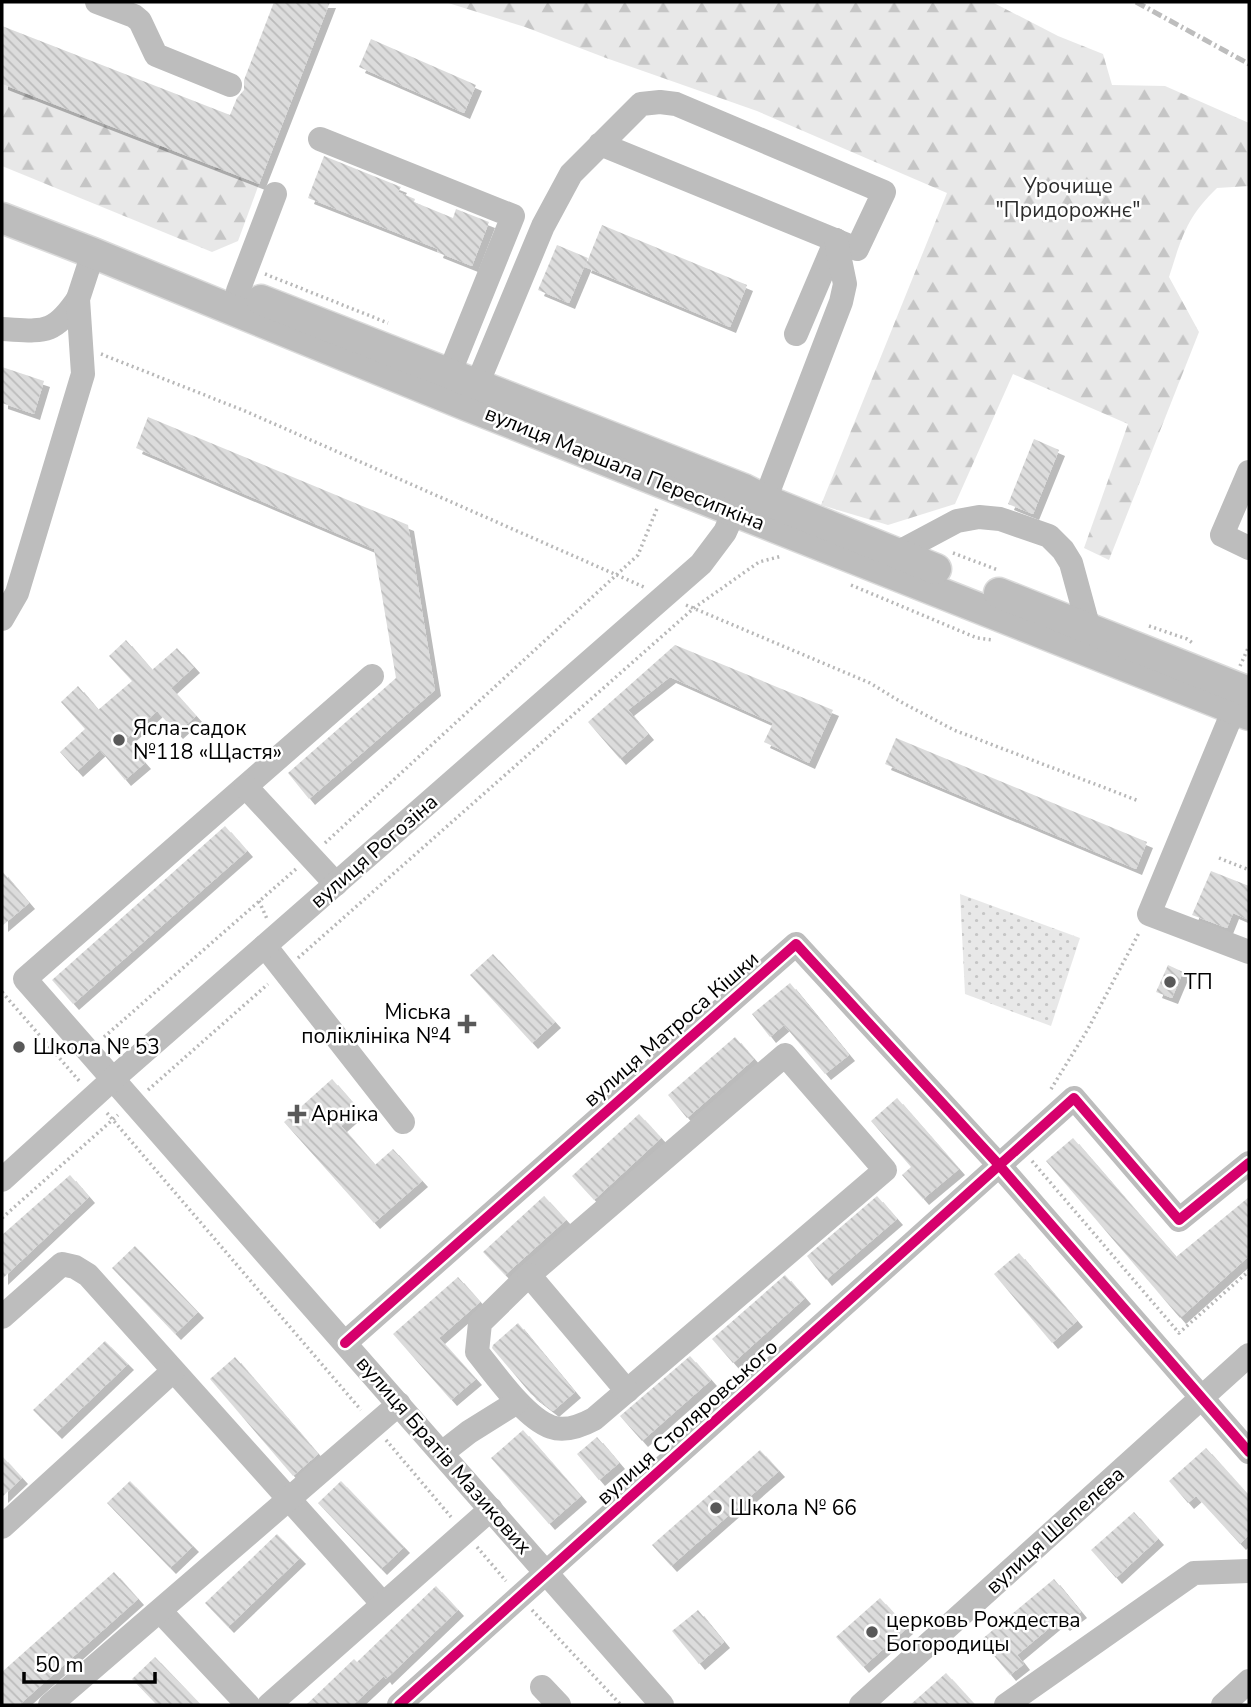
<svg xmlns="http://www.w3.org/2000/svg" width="1251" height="1707" font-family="'Nunito Sans',sans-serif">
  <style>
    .forest { fill: url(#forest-firs) }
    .park { fill: url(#park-dots) }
    .building { fill: url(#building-back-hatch); filter: url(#shadow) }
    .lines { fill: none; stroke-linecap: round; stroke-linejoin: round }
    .major-casing { stroke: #dbdbdb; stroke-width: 33 }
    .path { stroke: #b8b8b8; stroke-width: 3.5; stroke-dasharray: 2 3.5; stroke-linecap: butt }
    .minor { stroke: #bdbdbd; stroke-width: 24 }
    .major { stroke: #bdbdbd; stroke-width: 30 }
    .rail { stroke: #bdbdbd; stroke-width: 5; stroke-dasharray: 10 3.5 2 3.5; stroke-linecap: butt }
    .cycleway-casing { stroke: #fff; stroke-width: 15 }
    .cycleway { stroke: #d6006c; stroke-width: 10 }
    .poi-dot { fill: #595959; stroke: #fff; stroke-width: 2.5 }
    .labels { text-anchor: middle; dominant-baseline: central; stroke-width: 5; stroke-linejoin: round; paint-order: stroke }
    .park-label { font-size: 21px; fill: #2d2d2d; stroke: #fff }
    .street-label { font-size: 21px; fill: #000; stroke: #fff }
    .poi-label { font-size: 21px; fill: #000; stroke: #fff; text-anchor: start }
  </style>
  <defs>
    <pattern id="forest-firs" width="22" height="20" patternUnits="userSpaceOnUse" patternTransform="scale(1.75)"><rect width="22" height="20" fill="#e8e8e8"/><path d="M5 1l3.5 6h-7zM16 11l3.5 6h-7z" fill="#c5c5c5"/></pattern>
    <pattern id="park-dots" width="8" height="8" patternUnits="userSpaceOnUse" patternTransform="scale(1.75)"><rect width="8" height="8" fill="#e8e8e8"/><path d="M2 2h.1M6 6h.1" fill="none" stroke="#c5c5c5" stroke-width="1.8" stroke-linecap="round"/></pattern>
    <pattern id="building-back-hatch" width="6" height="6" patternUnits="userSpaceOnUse" patternTransform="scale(1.75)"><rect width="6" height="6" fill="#dcdcdc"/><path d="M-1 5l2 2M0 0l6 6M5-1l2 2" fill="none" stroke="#bbb"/></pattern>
    <filter id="shadow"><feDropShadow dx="6" dy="6" stdDeviation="0" flood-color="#0004"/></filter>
  </defs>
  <rect width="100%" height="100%" fill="#fff"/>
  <g class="forest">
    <path d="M445 2H992L1058 36 1103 54 1112 85 1165 86 1249 123V186L1217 188C1186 218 1182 237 1169 277L1199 332 1109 560 1084 548 1128 424 1013 374 955 504 888 525 821 505 947 193 757 111 606 58 525 27Z"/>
    <polygon points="2,84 259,184 238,241 212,252 2,166"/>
  </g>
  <polygon class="park" points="960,894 1080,938 1051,1026 965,994"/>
  <g class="building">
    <polygon points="274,2 330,2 259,184 2,84 2,26 230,115 237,98 244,90 244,80"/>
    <polygon points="371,39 476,85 464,113 359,67"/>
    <polygon points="324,156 401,187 398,192 415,199 414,202 453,218 456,209 489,222 472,266 437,252 438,249 308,198"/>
    <polygon points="602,225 747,285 730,327 585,267"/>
    <polygon points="557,245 588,258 569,303 538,290"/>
    <polygon points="2,367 44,381 34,414 2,403"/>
    <polygon points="148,417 408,525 435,690 309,799 288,773 396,678 374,549 136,448"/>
    <polygon points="1034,439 1059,450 1033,514 1008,504"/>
    <polygon points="126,640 152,670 177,648 194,667 171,688 196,716 177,733 157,711 125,740 145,763 125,780 100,750 77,771 60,752 85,729 61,702 78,686 98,710 132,681 109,656"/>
    <polygon points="675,645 833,710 809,763 764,742 773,723 670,677 628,710 648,734 620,759 588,722"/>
    <polygon points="896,738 1147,842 1136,869 885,764"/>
    <polygon points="225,826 247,851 73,1004 52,980"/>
    <polygon points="2,871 29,903 2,926"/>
    <polygon points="1211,871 1249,886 1249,920 1233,913 1227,928 1192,915"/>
    <polygon points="493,954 555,1022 532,1043 470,975"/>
    <polygon points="1168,965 1183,972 1172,998 1156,992"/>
    <polygon points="790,983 849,1055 825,1074 784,1025 770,1037 752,1014"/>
    <polygon points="735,1037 754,1059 687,1118 668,1095"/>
    <polygon points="332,1079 359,1110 341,1126 375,1165 393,1149 422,1181 374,1223 284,1122"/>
    <polygon points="897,1098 959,1169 923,1199 902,1175 911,1167 871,1121"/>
    <polygon points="639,1114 661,1138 594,1200 572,1176"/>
    <polygon points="1073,1138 1176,1257 1249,1197 1249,1256 1180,1318 1046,1161"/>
    <polygon points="70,1175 89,1197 2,1279 2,1235"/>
    <polygon points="544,1196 566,1220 505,1275 483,1252"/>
    <polygon points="877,1196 897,1219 826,1280 807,1256"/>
    <polygon points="135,1246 198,1312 175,1334 112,1268"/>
    <polygon points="1019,1253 1077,1321 1052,1343 994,1274"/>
    <polygon points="785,1275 805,1298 733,1363 712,1339"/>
    <polygon points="458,1277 480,1302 439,1338 476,1379 451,1400 393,1334"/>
    <polygon points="518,1323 575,1392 553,1411 531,1394 492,1348 493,1345"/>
    <polygon points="105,1341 128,1364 56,1433 33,1410"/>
    <polygon points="690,1356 711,1380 642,1441 620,1416"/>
    <polygon points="235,1357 318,1454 293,1476 210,1379"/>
    <polygon points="523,1430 581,1496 549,1524 491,1458"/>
    <polygon points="597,1437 619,1463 599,1480 577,1454"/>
    <polygon points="1206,1448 1249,1496 1249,1535 1240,1544 1196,1496 1188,1503 1169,1481"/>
    <polygon points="760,1450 779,1471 671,1566 652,1545"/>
    <polygon points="2,1456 22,1478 2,1497"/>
    <polygon points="130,1481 193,1546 170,1568 107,1503"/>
    <polygon points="341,1481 404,1547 381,1569 318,1503"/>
    <polygon points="1134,1512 1158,1539 1116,1578 1091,1550"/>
    <polygon points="277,1534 300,1558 228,1627 205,1603"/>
    <polygon points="114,1572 138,1599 19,1705 2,1705 2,1672"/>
    <polygon points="1054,1579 1081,1612 1064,1625 1059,1620 1017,1655 1024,1664 1010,1675 981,1640"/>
    <polygon points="436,1586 458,1610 386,1679 384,1676 353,1705 306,1705 354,1659 357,1662"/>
    <polygon points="880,1598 907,1628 863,1667 836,1637"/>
    <polygon points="698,1610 724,1642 699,1664 672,1631"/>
    <polygon points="155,1657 201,1705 157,1705 132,1679"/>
    <polygon points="946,1673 975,1705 910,1705"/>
  </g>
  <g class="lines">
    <defs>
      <g id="major">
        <polyline points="2,218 93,253 468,406 1249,715"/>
        <polyline points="261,300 744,489 765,500 936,569"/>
        <polyline points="999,593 1249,692"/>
      </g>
    </defs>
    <use href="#major" class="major-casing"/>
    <g class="path">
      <polyline points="265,274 388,323"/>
      <polyline points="101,354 245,411 644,587"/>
      <polyline points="953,553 998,570"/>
      <polyline points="851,585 977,638 993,640"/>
      <polyline points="686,605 870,683 901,702 954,730 1139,801"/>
      <polyline points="1149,626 1187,639 1194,644"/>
      <polyline points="1240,666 1249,646"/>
      <polyline points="325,843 638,555 658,506"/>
      <polyline points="1219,858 1249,870"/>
      <polyline points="259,901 267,919"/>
      <polyline points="298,958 694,608 759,562 782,556"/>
      <polyline points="2,992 81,1083"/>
      <polyline points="104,1037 296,869"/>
      <polyline points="1051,1089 1088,1029 1140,931"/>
      <polyline points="148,1090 268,984"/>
      <polyline points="107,1113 361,1410"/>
      <polyline points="1032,1161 1179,1333 1249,1271"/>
      <polyline points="2,1218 118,1115"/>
      <polyline points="386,1440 451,1517"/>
      <polyline points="477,1547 506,1581"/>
      <polyline points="532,1610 621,1705"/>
    </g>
    <g class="minor">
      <polyline points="97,2 134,16 140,21 156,55 230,85"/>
      <polyline points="320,139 513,216 443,389"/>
      <polyline points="238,291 275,194"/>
      <path d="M2 329C43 331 53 336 78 299"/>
      <polyline points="796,334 836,240"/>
      <polyline points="471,399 543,226 571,174 641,104 660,102 676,104 884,192 857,249 600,144"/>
      <polyline points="1249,472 1222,535 1249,548"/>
      <polyline points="765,500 841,302 845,284 836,240"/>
      <polyline points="897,553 957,521 979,517 1000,519 1049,536 1063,550 1071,563 1089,629"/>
      <polyline points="2,619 17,593 83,374 78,299 93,253"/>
      <polyline points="372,676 25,979 662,1705"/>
      <polyline points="1234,709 1149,914 1249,952"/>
      <polyline points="246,787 336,884"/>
      <polyline points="265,946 403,1122"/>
      <path d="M785 1055 885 1170 594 1419C581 1426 565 1432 551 1427 525 1418 494 1373 477 1352L480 1323 529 1275Z"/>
      <polyline points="2,1180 114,1078 701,564 725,532 741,496"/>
      <polyline points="529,1275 627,1391"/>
      <polyline points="2,1317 62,1264 75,1267 88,1275 383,1604"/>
      <polyline points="345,1343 796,944 999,1165 1249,1452"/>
      <polyline points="442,1453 469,1432 517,1402"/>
      <polyline points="2,1527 173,1371"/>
      <polyline points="160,1611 248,1705"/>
      <polyline points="542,1687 559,1705"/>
      <polyline points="50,1705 399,1404"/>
      <polyline points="269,1705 491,1509"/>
      <polyline points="399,1705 1074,1098 1179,1220 1249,1163"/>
      <polyline points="861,1705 1249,1355"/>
      <polyline points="1006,1705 1194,1573 1249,1571"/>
      <polyline points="1223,1705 1249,1681"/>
    </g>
    <use href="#major" class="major"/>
    <polyline class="rail" points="1136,2 1249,64"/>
    <defs>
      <g id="cycleway">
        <polyline points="345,1343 796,944 999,1165 1249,1452"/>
        <polyline points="399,1705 1074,1098 1179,1220 1249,1163"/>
      </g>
    </defs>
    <use href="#cycleway" class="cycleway-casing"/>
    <use href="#cycleway" class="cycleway"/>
  </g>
  <g class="poi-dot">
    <circle cx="119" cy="740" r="7"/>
    <circle cx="1170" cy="982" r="7"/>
    <path d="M463.5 1013.5h7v7h7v7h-7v7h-7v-7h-7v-7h7z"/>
    <circle cx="19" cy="1047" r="7"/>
    <path d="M293.5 1103.5h7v7h7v7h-7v7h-7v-7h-7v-7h7z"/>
    <circle cx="716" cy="1508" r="7"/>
    <circle cx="872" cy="1632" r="7"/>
  </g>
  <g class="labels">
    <g class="park-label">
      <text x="1068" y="186">Урочище<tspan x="1068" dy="24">"Придорожнє"</tspan></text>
    </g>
    <g class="street-label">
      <text transform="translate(625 468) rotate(22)">вулиця Маршала Пересипкіна</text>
      <text transform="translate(374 851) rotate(-41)">вулиця Рогозіна</text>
      <text transform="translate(671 1029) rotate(-41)">вулиця Матроса Кішки</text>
      <text transform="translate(687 1422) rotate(-42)">вулиця Столяровського</text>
      <text transform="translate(444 1455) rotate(49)">вулиця Братів Мазикових</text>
      <text transform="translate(1055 1530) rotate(-42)">вулиця Шепелєва</text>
    </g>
    <g class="poi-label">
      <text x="133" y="728">Ясла-садок<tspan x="133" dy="24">№118 «Щастя»</tspan></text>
      <text x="1184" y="982">ТП</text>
      <text x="451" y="1012" text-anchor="end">Міська<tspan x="451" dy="24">поліклініка №4</tspan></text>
      <text x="33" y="1047">Школа № 53</text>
      <text x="311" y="1114">Арніка</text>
      <text x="730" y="1508">Школа № 66</text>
      <text x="886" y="1620">церковь Рождества<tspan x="886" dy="24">Богородицы</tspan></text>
    </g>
  </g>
  <rect width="1251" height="1707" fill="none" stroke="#000000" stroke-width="7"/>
  <path d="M24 1672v10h131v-10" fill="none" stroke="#000000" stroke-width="3.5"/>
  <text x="35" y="1672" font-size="21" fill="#000000" stroke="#ffffff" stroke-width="5" paint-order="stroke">50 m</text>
</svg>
